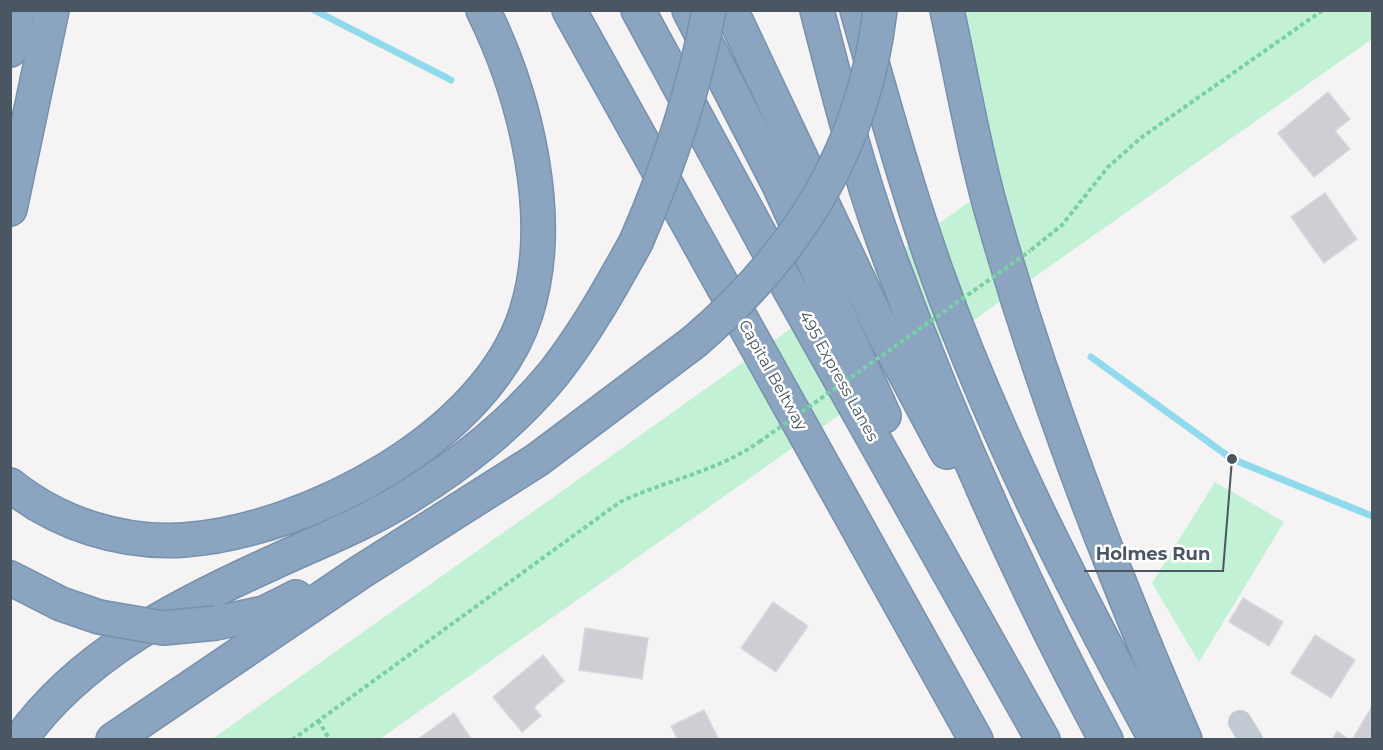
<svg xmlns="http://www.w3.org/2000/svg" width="1383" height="750" font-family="Montserrat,sans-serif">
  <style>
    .green { fill: #c3f1d5 }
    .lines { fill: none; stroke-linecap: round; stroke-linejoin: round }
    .stream { stroke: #90daee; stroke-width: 7 }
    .building { fill: #cdcfd5; stroke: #d7d9de; stroke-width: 1.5 }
    .highway-casing { stroke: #7690ad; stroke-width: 36 }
    .path { stroke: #7ad0a6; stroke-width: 4; stroke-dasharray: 4.5 3; stroke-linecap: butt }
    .street { stroke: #c1cad2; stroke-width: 24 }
    .highway { stroke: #8ba5c1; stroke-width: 33 }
    .highway-bridge-casing { stroke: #7690ad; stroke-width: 36; stroke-linecap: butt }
    .path-bridge { stroke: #7ad0a6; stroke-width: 4; stroke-dasharray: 4.5 3; stroke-linecap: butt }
    .highway-bridge { stroke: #8ba5c1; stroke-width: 33 }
    .labels { text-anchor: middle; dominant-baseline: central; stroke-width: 5; stroke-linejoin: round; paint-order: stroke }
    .street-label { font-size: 16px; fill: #4a5661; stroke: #fff }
    .leader { fill: none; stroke: #4a5661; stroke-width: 2 }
    .callout-dot { fill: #4a5661; stroke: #fff; stroke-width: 2 }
    .callout-label { font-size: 18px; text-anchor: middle; font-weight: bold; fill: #4a5661; stroke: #fff; stroke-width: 5; stroke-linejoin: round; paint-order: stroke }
  </style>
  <rect width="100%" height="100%" fill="#f5f3f3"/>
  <g class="green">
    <polygon points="957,11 1372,11 1372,39 380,739 211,740 996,183"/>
    <polygon points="1215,482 1284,522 1199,662 1152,583"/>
  </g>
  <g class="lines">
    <g class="stream">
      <polyline points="314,10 451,80"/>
      <polyline points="1091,357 1232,459 1372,516"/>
    </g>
  </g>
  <g class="building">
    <polygon points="1328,92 1350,119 1335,131 1350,149 1314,177 1278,133"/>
    <polygon points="1325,193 1357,239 1324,263 1291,217"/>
    <polygon points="1243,598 1283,622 1269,646 1229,622"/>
    <polygon points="773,602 808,626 776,672 741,648"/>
    <polygon points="585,628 648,638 642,679 579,670"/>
    <polygon points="1315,635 1355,660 1331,698 1291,673"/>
    <polygon points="543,655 564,681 534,707 541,716 522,732 493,697"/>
    <polygon points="1371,708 1372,740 1352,740"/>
    <polygon points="704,710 719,740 678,740 671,726"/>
    <polygon points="454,713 472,740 417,740"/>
    <polygon points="1337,731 1350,740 1332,740"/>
  </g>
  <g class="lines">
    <defs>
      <g id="highway">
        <polyline points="569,10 976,740"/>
        <polyline points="638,10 790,290 1043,740"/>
        <polyline points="689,10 779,185 884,416"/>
        <polyline points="731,10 884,334 947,452"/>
        <path d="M817 10C837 88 857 167 884 242 946 413 1020 580 1106 740"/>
        <path d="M857 10C882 98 906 186 936 271 994 434 1074 589 1156 740"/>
        <path d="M947 10C961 74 972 139 989 202 1040 386 1109 564 1185 740"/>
        <polyline points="10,50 18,10"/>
        <polyline points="10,209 52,10"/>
        <path d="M10 485C59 524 122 544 184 540 307 531 487 437 526 313 556 219 526 97 483 10"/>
        <polyline points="10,578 61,604 99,617"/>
        <polyline points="216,623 264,613 296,597"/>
        <path d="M20 740C79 656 179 605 270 564 317 542 365 524 409 496 462 464 515 421 554 373 586 332 611 287 636 242"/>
        <polyline points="113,740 359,573 537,460 694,342"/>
      </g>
    </defs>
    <use href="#highway" class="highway-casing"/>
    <g class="path">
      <polyline points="1031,250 1062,225 1108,167 1142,137 1323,10"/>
      <polyline points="318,720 330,740"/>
      <path d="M292 740 620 502C666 480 716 472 759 442"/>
    </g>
    <polyline class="street" points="1240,722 1251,740"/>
    <use href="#highway" class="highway"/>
    <defs>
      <g id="highway-bridge">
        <path d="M636 242C669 166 694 92 709 10"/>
        <path d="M694 342C798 253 864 148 880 10"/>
        <polyline points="99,617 163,628 216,623"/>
      </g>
    </defs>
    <use href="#highway-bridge" class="highway-bridge-casing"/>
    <polyline class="path-bridge" points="759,442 1030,251"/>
    <use href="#highway-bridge" class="highway-bridge"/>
  </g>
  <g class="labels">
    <g class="street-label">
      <text transform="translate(773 375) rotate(61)">Capital Beltway</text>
      <text transform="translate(839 376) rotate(61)">495 Express Lanes</text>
    </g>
  </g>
  <path class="leader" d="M1232 459L1223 571H1084"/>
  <circle class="callout-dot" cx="1232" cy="459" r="6"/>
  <g class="callout-label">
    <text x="1153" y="560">Holmes Run</text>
  </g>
  <rect width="1383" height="750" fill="none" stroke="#4a5661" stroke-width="24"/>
</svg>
